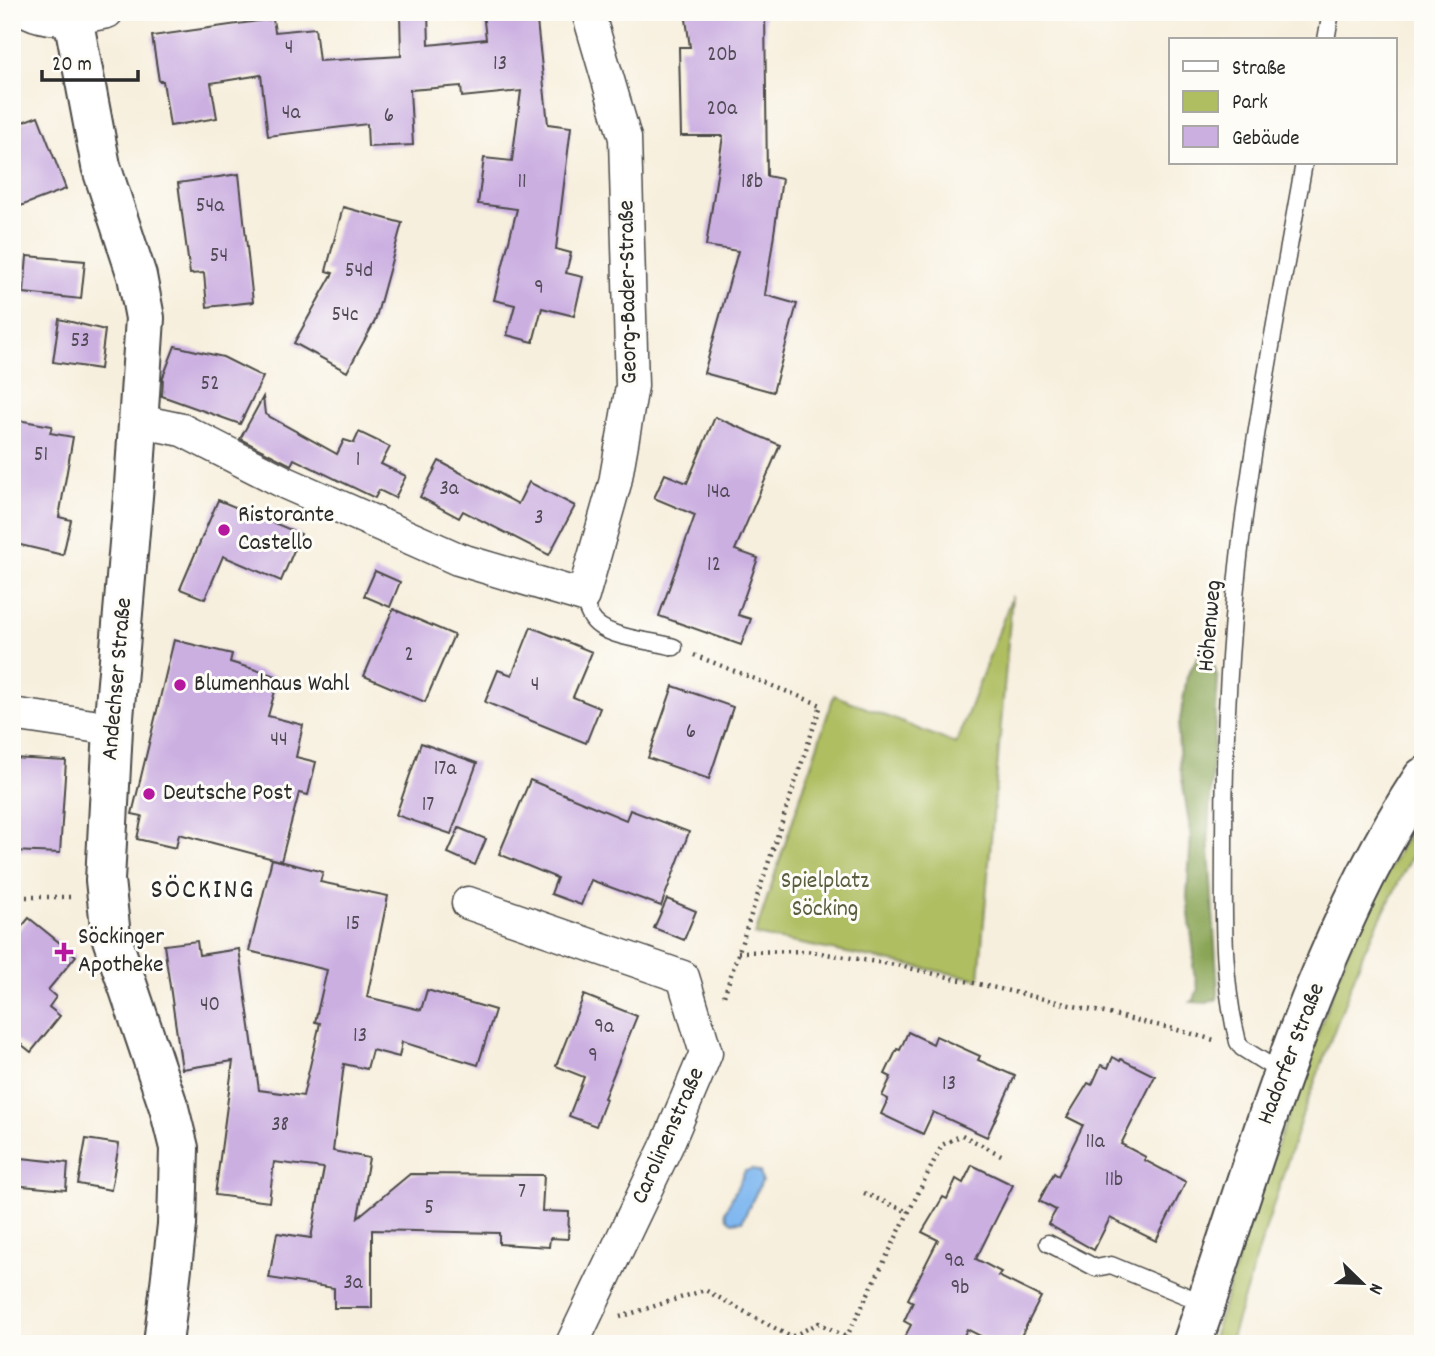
<svg xmlns="http://www.w3.org/2000/svg" width="1435" height="1356" font-family="Dekko,sans-serif">
  <style>
    .green { fill: #aebe60; stroke: #6c7446; stroke-width: 2 }
    .forest { fill: #8aa556; stroke: #5a6840; stroke-width: 2 }
    .water { fill: #80b8f0; stroke: #56728e; stroke-width: 2 }
    .building { fill: #cbafe1 }
    .lines { fill: none; stroke-linecap: round; stroke-linejoin: round }
    .service-casing { stroke: #4a4846; stroke-width: 19 }
    .minor-casing { stroke: #4a4846; stroke-width: 35 }
    .tertiary-casing { stroke: #4a4846; stroke-width: 42 }
    .path { stroke: #4a4846; stroke-width: 4.5; stroke-dasharray: 2 5; stroke-linecap: butt }
    .service { stroke: #fff; stroke-width: 16 }
    .minor { stroke: #fff; stroke-width: 32 }
    .tertiary { stroke: #fff; stroke-width: 38 }
    .poi-dot { fill: #b5179e; stroke: #fdfcf7; stroke-width: 2.5 }
    .labels { text-anchor: middle; dominant-baseline: central; stroke-width: 6; stroke-linejoin: round; paint-order: stroke }
    .number-label { font-size: 21px; fill: #534c58 }
    .street-label { font-size: 24px; fill: #2b2b2b; stroke: #fdfcf7 }
    .poi-label { font-size: 24px; fill: #2b2b2b; stroke: #fdfcf7; text-anchor: start }
    .park-label { font-size: 24px; fill: #595e3e; stroke: #fdfcf7 }
    .quarter-label { font-size: 28px; letter-spacing: 2px; fill: #2b2b2b; stroke: #fdfcf7 }
  </style>
  <rect width="100%" height="100%" fill="#fdfcf7"/>
  <filter id="ink" filterUnits="userSpaceOnUse"><feTurbulence type="fractalNoise" baseFrequency=".0143" numOctaves="2"/><feDisplacementMap in="SourceGraphic" scale="14" xChannelSelector="R" yChannelSelector="G"/><feConvolveMatrix kernelMatrix="1 2 1 2 8 2 1 2 1" color-interpolation-filters="sRGB"/></filter>
  <filter id="wash" filterUnits="userSpaceOnUse"><feTurbulence type="fractalNoise" baseFrequency=".00686" numOctaves="4" result="noise"/><feDisplacementMap in="SourceGraphic" scale="28" xChannelSelector="R" yChannelSelector="G"/><feGaussianBlur stdDeviation="1.57" result="paint"/><feColorMatrix in="noise" values="0 0 0 0 0 0 0 0 0 0 0 0 0 0 0 0 0 1.4 0 .05"/><feComposite in="paint" operator="in"/></filter>
  <g filter="url(#wash)">
    <rect width="100%" height="100%" fill="#f7efdd"/>
    <g class="green">
      <polygon points="1012,596 979,979 755,935 834,695 956,744"/>
      <polygon points="1423,804 1423,834 1364,951 1301,1119 1229,1344 1211,1344 1252,1215 1350,945"/>
    </g>
    <polygon class="forest" points="1198,656 1214,666 1218,680 1208,834 1218,992 1217,999 1207,1003 1191,1002 1194,1000 1198,988 1193,968 1194,955 1187,897 1191,836 1180,766 1178,732 1187,676"/>
    <polygon class="water" points="752,1169 760,1172 762,1181 742,1221 732,1222 727,1218 725,1212 745,1171"/>
    <g id="blocks">
      <g class="building">
        <polygon points="400,12 428,12 429,45 486,39 483,12 536,12 548,124 571,127 556,249 571,253 566,273 583,277 574,316 542,308 533,342 507,335 515,305 494,300 517,209 478,204 484,158 512,161 521,91 462,97 461,86 410,90 413,145 368,147 367,124 268,136 261,75 211,83 217,118 170,126 163,81 159,81 152,36 273,19 275,32 315,28 319,61 401,56"/>
        <polygon points="685,12 765,12 767,176 782,179 765,295 797,304 773,392 704,373 738,251 706,246 723,136 681,136 679,47 690,47"/>
        <polygon points="38,116 66,189 18,207 12,190 12,126"/>
        <polygon points="239,174 253,302 207,307 204,273 190,274 178,183"/>
        <polygon points="343,207 402,223 375,321 347,372 294,343 333,273 326,271"/>
        <polygon points="27,256 85,261 81,299 24,293"/>
        <polygon points="59,319 105,330 100,369 53,362"/>
        <polygon points="175,346 223,357 263,377 240,424 162,396 163,377"/>
        <polygon points="263,397 265,414 337,454 344,440 354,443 359,432 390,447 381,464 406,476 395,498 379,490 375,498 294,459 291,465 240,439"/>
        <polygon points="715,417 780,445 735,550 758,558 738,615 751,619 741,645 659,616 695,515 654,498 665,474 687,483"/>
        <polygon points="12,419 52,426 50,433 73,437 59,517 71,520 63,555 12,543"/>
        <polygon points="439,461 518,504 529,482 575,506 549,555 463,511 459,518 420,497"/>
        <polygon points="218,500 301,534 281,581 223,556 205,599 180,589"/>
        <polygon points="375,571 400,582 390,607 364,596"/>
        <polygon points="393,609 454,635 425,702 364,676"/>
        <polygon points="531,627 592,652 573,697 600,708 586,743 485,702 498,670 512,675"/>
        <polygon points="174,640 232,654 230,662 279,677 268,716 303,725 296,757 316,762 308,795 299,793 281,861 179,834 176,848 137,839 142,816 132,814"/>
        <polygon points="673,686 733,707 709,779 648,758"/>
        <polygon points="421,743 477,763 451,834 396,815"/>
        <polygon points="12,758 66,761 60,853 12,851"/>
        <polygon points="530,780 626,820 630,810 689,832 661,906 591,880 581,905 551,894 557,878 499,854"/>
        <polygon points="459,828 486,839 475,865 448,853"/>
        <polygon points="272,859 323,872 320,882 388,896 367,997 421,1010 427,990 495,1010 478,1065 402,1042 399,1057 372,1050 367,1069 344,1064 333,1151 369,1158 358,1217 410,1174 544,1175 542,1211 569,1212 568,1239 550,1238 549,1247 499,1244 499,1233 372,1230 372,1308 334,1308 334,1288 269,1278 277,1233 311,1238 324,1168 274,1162 269,1202 215,1195 233,1061 182,1069 164,945 197,941 199,955 239,949 259,1090 303,1096 320,1023 315,1022 327,970 249,951"/>
        <polygon points="667,899 696,911 684,940 654,928"/>
        <polygon points="29,918 76,956 48,990 56,997 49,1007 60,1016 31,1052 12,1037 12,938"/>
        <polygon points="584,995 637,1016 604,1098 606,1099 596,1126 569,1116 584,1077 556,1066"/>
        <polygon points="908,1032 933,1044 936,1036 980,1056 978,1060 1015,1076 987,1137 933,1112 923,1134 881,1114 888,1099 882,1096 891,1077 885,1074 897,1049 900,1050"/>
        <polygon points="1113,1057 1120,1061 1121,1059 1155,1076 1121,1144 1146,1157 1144,1160 1186,1182 1156,1241 1110,1218 1094,1250 1048,1224 1056,1210 1039,1201 1054,1173 1058,1176 1083,1125 1067,1117 1088,1083 1092,1085 1101,1065 1108,1068"/>
        <polygon points="86,1139 119,1144 111,1190 78,1184"/>
        <polygon points="12,1157 68,1163 66,1190 12,1185"/>
        <polygon points="972,1165 1013,1185 976,1259 1001,1272 998,1276 1041,1297 1017,1344 996,1344 967,1329 960,1344 901,1344 911,1325 904,1321 913,1302 908,1299 938,1240 922,1232 943,1197 947,1199 956,1179 963,1183"/>
      </g>
    </g>
  </g>
  <g filter="url(#ink)">
    <use href="#blocks" fill-opacity="0" stroke="#4a4846" stroke-width="2"/>
    <g class="lines">
      <defs>
        <g id="service">
          <polyline points="1326,40 1331,12"/>
          <path d="M583 596C585 603 587 611 591 617 603 639 653 640 674 647"/>
          <path d="M1282 1073 1242 1048 1238 1042C1221 976 1224 909 1224 842 1224 741 1229 640 1241 540 1257 413 1282 288 1304 163"/>
          <polyline points="1048,1243 1096,1268 1111,1265 1206,1304"/>
        </g>
        <g id="minor">
          <path d="M29 12C53 24 81 17 107 12"/>
          <polyline points="139,421 182,430 286,483 458,559 583,596 615,483 632,386 625,138 588,12"/>
          <polyline points="12,714 113,729"/>
          <polyline points="468,903 683,977 706,1053 668,1143 572,1344"/>
        </g>
        <g id="tertiary">
          <polyline points="72,12 101,166 137,276 145,318 134,485 113,729 105,880 111,936 169,1108 179,1148 177,1225 163,1344"/>
          <path d="M1192 1344C1259 1152 1310 949 1423 777"/>
        </g>
      </defs>
      <use href="#service" class="service-casing"/>
      <use href="#minor" class="minor-casing"/>
      <use href="#tertiary" class="tertiary-casing"/>
      <g class="path">
        <polyline points="694,655 821,705 723,999"/>
        <polyline points="12,897 74,897"/>
        <polyline points="738,952 807,951 896,965 1174,1029 1214,1040"/>
        <polyline points="864,1193 908,1212"/>
        <polyline points="620,1317 705,1290 791,1337 819,1323 859,1344"/>
        <polyline points="846,1338 942,1145 962,1135 1003,1156"/>
      </g>
      <use href="#service" class="service"/>
      <use href="#minor" class="minor"/>
      <use href="#tertiary" class="tertiary"/>
    </g>
  </g>
  <g class="poi-dot">
    <circle cx="224" cy="530" r="7"/>
    <circle cx="180" cy="685" r="7"/>
    <circle cx="149" cy="794" r="7"/>
    <path d="M60.5 941.5h7v7h7v7h-7v7h-7v-7h-7v-7h7z"/>
  </g>
  <g class="labels">
    <g class="number-label">
      <text x="289" y="49">4</text>
      <text x="722" y="56">20b</text>
      <text x="500" y="65">13</text>
      <text x="722" y="110">20a</text>
      <text x="291" y="114">4a</text>
      <text x="389" y="117">6</text>
      <text x="522" y="183">11</text>
      <text x="752" y="183">18b</text>
      <text x="210" y="207">54a</text>
      <text x="219" y="257">54</text>
      <text x="359" y="272">54d</text>
      <text x="539" y="289">9</text>
      <text x="345" y="316">54c</text>
      <text x="80" y="342">53</text>
      <text x="210" y="385">52</text>
      <text x="41" y="456">51</text>
      <text x="358" y="461">1</text>
      <text x="449" y="490">3a</text>
      <text x="718" y="493">14a</text>
      <text x="539" y="519">3</text>
      <text x="714" y="566">12</text>
      <text x="409" y="656">2</text>
      <text x="535" y="686">4</text>
      <text x="691" y="733">6</text>
      <text x="279" y="741">44</text>
      <text x="445" y="770">17a</text>
      <text x="428" y="806">17</text>
      <text x="353" y="925">15</text>
      <text x="210" y="1006">40</text>
      <text x="604" y="1028">9a</text>
      <text x="360" y="1037">13</text>
      <text x="593" y="1057">9</text>
      <text x="949" y="1085">13</text>
      <text x="280" y="1126">38</text>
      <text x="1095" y="1143">11a</text>
      <text x="1114" y="1181">11b</text>
      <text x="522" y="1193">7</text>
      <text x="429" y="1209">5</text>
      <text x="954" y="1262">9a</text>
      <text x="353" y="1284">3a</text>
      <text x="960" y="1289">9b</text>
    </g>
    <g class="street-label">
      <text transform="translate(629 292) rotate(-91)">Georg-Bader-Straße</text>
      <text transform="translate(1211 626) rotate(-85)">Höhenweg</text>
      <text transform="translate(118 679) rotate(-85)">Andechser Straße</text>
      <text transform="translate(1292 1054) rotate(-69)">Hadorfer Straße</text>
      <text transform="translate(669 1136) rotate(-66)">Carolinenstraße</text>
    </g>
    <g class="poi-label">
      <text x="238" y="516">Ristorante<tspan x="238" dy="28">Castello</tspan></text>
      <text x="194" y="685">Blumenhaus Wahl</text>
      <text x="163" y="794">Deutsche Post</text>
      <text x="78" y="938">Söckinger<tspan x="78" dy="28">Apotheke</tspan></text>
    </g>
    <g class="park-label">
      <text x="825" y="882">Spielplatz<tspan x="825" dy="28">Söcking</tspan></text>
    </g>
    <g class="quarter-label">
      <text x="203" y="892">SÖCKING</text>
    </g>
  </g>
  <rect width="1435" height="1356" fill="none" stroke="#fdfcf7" stroke-width="42"/>
  <rect x="1169" y="38" width="228" height="126" fill="#fdfcf7" stroke="#a9a8a5" stroke-width="2"/>
  <rect x="1183" y="61" width="35" height="10" fill="#ffffff" stroke="#a9a8a5" stroke-width="2"/>
  <text x="1232" y="74" font-size="21" fill="#2b2b2b">Straße</text>
  <rect x="1183" y="91" width="35" height="21" fill="#aebe60" stroke="#a9a8a5" stroke-width="2"/>
  <text x="1232" y="108" font-size="21" fill="#2b2b2b">Park</text>
  <rect x="1183" y="126" width="35" height="21" fill="#cbafe1" stroke="#a9a8a5" stroke-width="2"/>
  <text x="1232" y="144" font-size="21" fill="#2b2b2b">Gebäude</text>
  <g transform="translate(1362 1283) rotate(113)" stroke="#fdfcf7" stroke-width="5" paint-order="stroke">
  <path d="M0-5L12 26L0 18L-12 26Z" fill="#2b2b2b"/>
  <text y="-10" font-size="19" font-weight="bold" text-anchor="middle" fill="#2b2b2b">N</text>
  </g>
  <path d="M42 70v10h96v-10" fill="none" stroke="#2b2b2b" stroke-width="3.5"/>
  <text x="52" y="70" font-size="21" fill="#2b2b2b" stroke="#fdfcf7" stroke-width="5" paint-order="stroke">20 m</text>
</svg>
